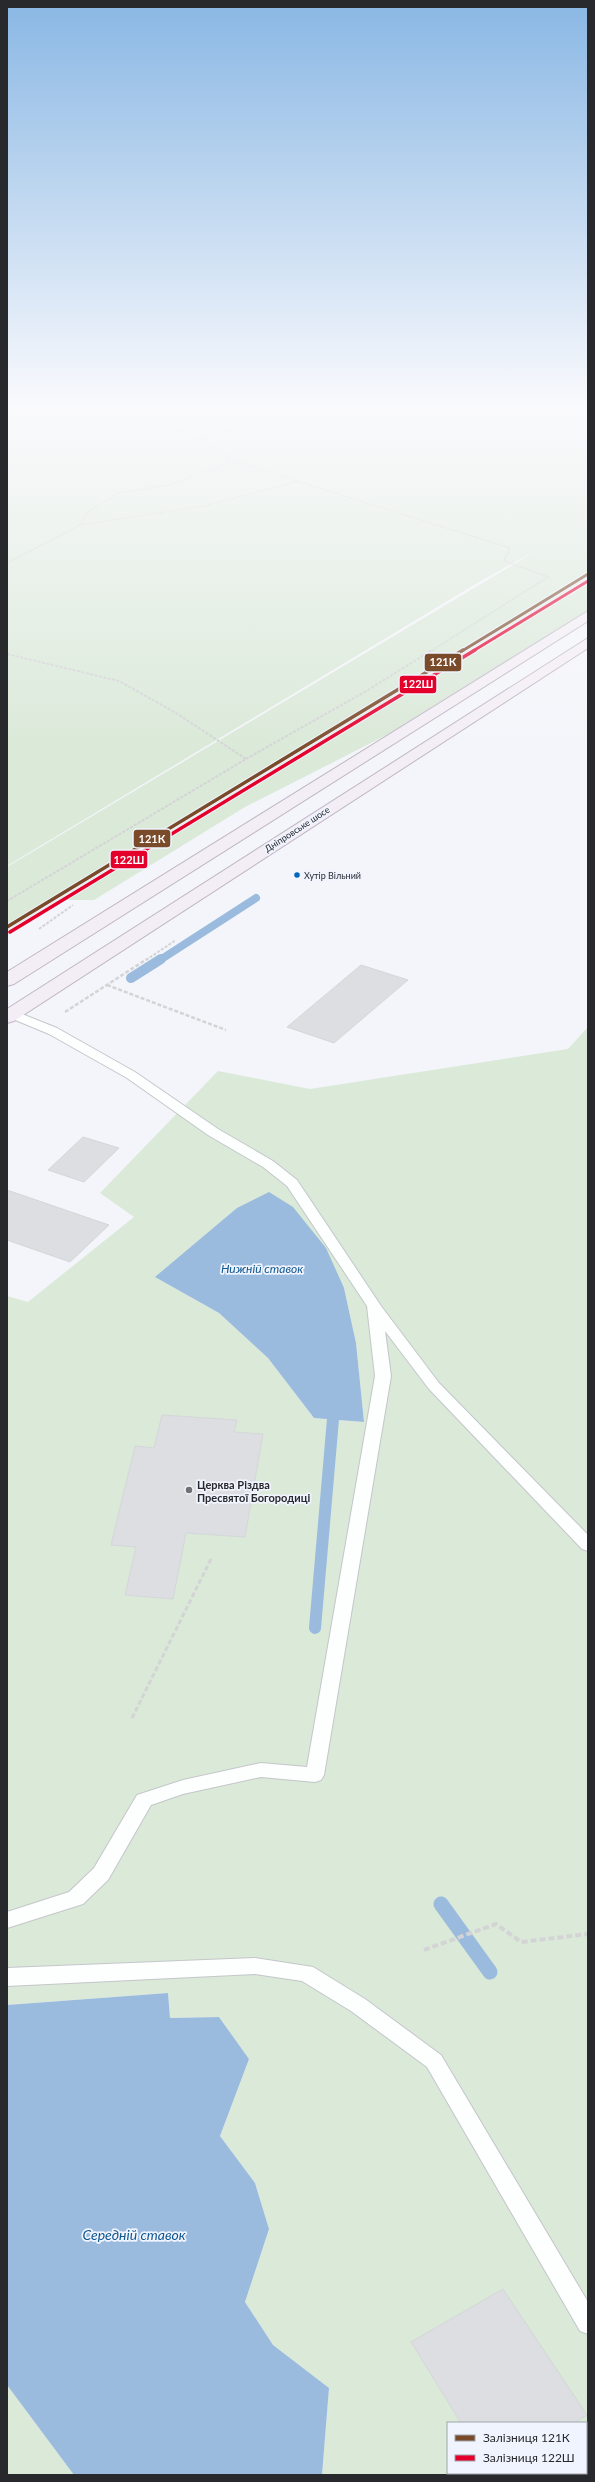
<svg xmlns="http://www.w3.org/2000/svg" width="595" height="2482" font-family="Lato,sans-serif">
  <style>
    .green { fill: #dae9d8; fill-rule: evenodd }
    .water { fill: #9abbdd }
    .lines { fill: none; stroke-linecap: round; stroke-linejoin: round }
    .stream-far3 { stroke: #9abbdd; stroke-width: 8 }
    .stream-far2 { stroke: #9abbdd; stroke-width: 10 }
    .stream-far1 { stroke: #9abbdd; stroke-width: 12 }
    .stream { stroke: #9abbdd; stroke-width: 15 }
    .building { fill: #dddee2; stroke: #d5d6da }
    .service-casing { stroke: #c4c6ca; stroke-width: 2 }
    .primary-casing { stroke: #c0b7c5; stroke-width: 2 }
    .path-far4 { stroke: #d4d4d6; stroke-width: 1.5; stroke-dasharray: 2.5 1; stroke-linecap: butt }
    .path-far3 { stroke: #d4d4d6; stroke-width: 2; stroke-dasharray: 3 1.5; stroke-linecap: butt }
    .path-far2 { stroke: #d4d4d6; stroke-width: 2.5; stroke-dasharray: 4 2; stroke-linecap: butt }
    .path-far1 { stroke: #d4d4d6; stroke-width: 3; stroke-dasharray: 5 2.5; stroke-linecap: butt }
    .path { stroke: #d4d4d6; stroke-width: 4; stroke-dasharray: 6 3; stroke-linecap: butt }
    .service { fill: #fdfefe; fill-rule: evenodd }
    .primary { fill: #f3eef5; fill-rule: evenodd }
    .rail-1-far1-casing { stroke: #f0f4fe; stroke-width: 5 }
    .rail-1-casing { stroke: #f0f4fe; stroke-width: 5.5 }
    .rail-2-far1-casing { stroke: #f0f4fe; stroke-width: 5 }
    .rail-2-casing { stroke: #f0f4fe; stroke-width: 5.5 }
    .rail-1-far1 { stroke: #7a4b2a; stroke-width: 3 }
    .rail-1 { stroke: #7a4b2a; stroke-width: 3.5 }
    .rail-2-far1 { stroke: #e4002b; stroke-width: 3 }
    .rail-2 { stroke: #e4002b; stroke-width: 3.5 }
    .bus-dot { fill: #0065bd; stroke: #f0f4fe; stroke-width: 1.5 }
    .poi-dot { fill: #6f7075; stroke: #f0f4fe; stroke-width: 1.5 }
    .labels { text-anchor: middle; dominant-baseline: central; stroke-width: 3.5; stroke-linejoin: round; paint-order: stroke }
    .far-street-label { font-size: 9px; fill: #28292d; stroke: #f0f4fe }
    .far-bus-label { font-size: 9px; fill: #28292d; stroke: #f0f4fe; text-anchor: start }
    .poi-label { font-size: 11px; font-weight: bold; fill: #28292d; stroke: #f0f4fe; text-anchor: start }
    .water-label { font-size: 12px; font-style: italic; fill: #10568f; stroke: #f0f4fe }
    .near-water-label { font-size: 14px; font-style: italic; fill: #10568f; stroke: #f0f4fe }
    .line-badge { stroke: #f0f4fe; stroke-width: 1.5 }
    .badge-label { font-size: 11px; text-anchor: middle; font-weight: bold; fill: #fff }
  </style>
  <rect width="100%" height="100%" fill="#f4f5fa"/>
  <g class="green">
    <polygon points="7,407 588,407 588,615 434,711 245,807 94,900 66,900 7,936 7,867 541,548 479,582 7,866"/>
    <path d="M588 1027V2475H322L329 2388 273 2345 245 2302 269 2229 255 2183 220 2136 249 2059 219 2017 170 2018 168 1993 7 2005V1296L28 1302 134 1217 100 1193 218 1071 310 1089 568 1049ZM155 1277 344 1288 356 1343 364 1422 314 1418 268 1358 219 1313ZM448 2423H586V2473H448Z"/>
    <polygon points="7,2385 74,2475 7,2475"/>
  </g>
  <g class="water">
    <polygon points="269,1192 293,1207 326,1248 344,1288 356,1343 364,1422 314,1418 268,1358 219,1313 155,1277 237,1208"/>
    <polygon points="168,1993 170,2018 219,2017 249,2059 220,2136 255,2183 269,2229 245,2302 273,2345 329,2388 322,2475 74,2475 7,2385 7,2005"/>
  </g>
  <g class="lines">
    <polyline class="stream-far3" points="160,960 256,898"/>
    <polyline class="stream-far2" points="131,978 161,959"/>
    <polyline class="stream-far1" points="315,1628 333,1419"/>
    <polyline class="stream" points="441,1904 490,1972"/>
  </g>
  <g class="building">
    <polygon points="361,965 408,980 334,1043 287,1027"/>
    <polygon points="83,1137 119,1148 84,1182 48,1170"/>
    <polygon points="7,1190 109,1225 70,1262 7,1240"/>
    <polygon points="162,1415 237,1420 234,1432 263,1434 245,1537 186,1533 173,1599 125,1595 136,1547 111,1545 135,1446 154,1448"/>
    <polygon points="503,2289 587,2415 574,2423 461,2423 411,2342"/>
  </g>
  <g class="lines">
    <defs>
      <g id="service">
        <polygon points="12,1010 57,1028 135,1072 218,1129 273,1161 297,1180 381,1306 439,1383 588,1535 588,1551 582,1549 429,1389 385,1331 391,1376 324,1775 321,1780 315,1782 261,1777 183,1794 151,1805 108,1880 83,1904 7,1928 7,1912 69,1892 94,1868 137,1795 183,1780 261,1763 307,1767 375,1376 367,1306 287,1186 263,1167 208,1135 127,1078 49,1034 8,1017 8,1011"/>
        <polygon points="255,1958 313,1967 365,1999 441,2055 588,2302 588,2334 580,2331 427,2067 351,2011 302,1981 255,1974 7,1986 7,1968"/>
      </g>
      <g id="primary">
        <polygon points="588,611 588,621 14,984 7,986 7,972"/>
        <polygon points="588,638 588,648 14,1021 7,1023 7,1009"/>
      </g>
    </defs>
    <use href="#service" class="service-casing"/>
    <use href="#primary" class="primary-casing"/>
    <g class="path-far4">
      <polyline points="202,440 270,413 296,407"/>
      <polyline points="233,461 510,548 504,561 548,577 431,651"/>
      <polyline points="80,525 204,506 299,481"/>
      <polyline points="7,563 80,525 87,513 118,493 170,485 233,461 202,440 117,407"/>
    </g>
    <g class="path-far3">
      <polyline points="7,654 119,681 176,713 246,759 7,901"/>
      <polyline points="246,759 368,690 432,650"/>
      <polyline points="39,929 73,905"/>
      <polyline points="146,960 176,940"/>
    </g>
    <g class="path-far2">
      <polyline points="107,985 226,1030"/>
      <polyline points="65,1012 147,959"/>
    </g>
    <polyline class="path-far1" points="132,1718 211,1559"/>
    <polyline class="path" points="424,1950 496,1924 521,1942 588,1934"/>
    <use href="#service" class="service"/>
    <use href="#primary" class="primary"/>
    <defs>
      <polyline id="rail-1-far1" points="462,651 588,574"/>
      <polyline id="rail-1" points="7,927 463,650"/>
      <polyline id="rail-2-far1" points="473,651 588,581"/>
      <polyline id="rail-2" points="10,932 475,650"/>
    </defs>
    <use href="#rail-1-far1" class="rail-1-far1-casing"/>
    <use href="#rail-1" class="rail-1-casing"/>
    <use href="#rail-2-far1" class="rail-2-far1-casing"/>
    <use href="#rail-2" class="rail-2-casing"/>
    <use href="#rail-1-far1" class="rail-1-far1"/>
    <use href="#rail-1" class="rail-1"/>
    <use href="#rail-2-far1" class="rail-2-far1"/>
    <use href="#rail-2" class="rail-2"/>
  </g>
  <linearGradient id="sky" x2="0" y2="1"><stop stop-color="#89b7e4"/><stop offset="0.54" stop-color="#fafafd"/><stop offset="1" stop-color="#fafafd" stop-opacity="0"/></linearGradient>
  <rect width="595" height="755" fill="url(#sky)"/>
  <circle class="bus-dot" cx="297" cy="875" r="3.5"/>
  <circle class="poi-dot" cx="189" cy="1490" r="4"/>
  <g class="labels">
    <g class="far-street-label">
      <text transform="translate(297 829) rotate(-33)">Дніпровське шосе</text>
    </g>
    <g class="far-bus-label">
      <text x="304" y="875">Хутір Вільний</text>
    </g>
    <g class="poi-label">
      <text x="197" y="1484">Церква Різдва<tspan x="197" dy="13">Пресвятої Богородиці</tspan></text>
    </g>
    <g class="water-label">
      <text x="262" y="1268">Нижній ставок</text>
    </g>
    <g class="near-water-label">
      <text x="134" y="2234">Середній ставок</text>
    </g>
  </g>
  <g class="line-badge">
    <rect x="424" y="653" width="38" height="19" rx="4" fill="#7a4b2a"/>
    <rect x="399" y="675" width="38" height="19" rx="4" fill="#e4002b"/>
    <rect x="133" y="829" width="38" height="19" rx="4" fill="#7a4b2a"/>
    <rect x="110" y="850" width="38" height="19" rx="4" fill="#e4002b"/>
  </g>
  <g class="badge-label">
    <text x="443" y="666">121К</text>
    <text x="418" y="688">122Ш</text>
    <text x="152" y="843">121К</text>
    <text x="129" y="864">122Ш</text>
  </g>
  <rect width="595" height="2482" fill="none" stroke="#28292d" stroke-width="16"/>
  <rect x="447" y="2422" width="140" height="52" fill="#f0f4fe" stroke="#a0a3aa"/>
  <rect x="455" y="2435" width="20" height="6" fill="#7a4b2a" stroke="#a0a3aa"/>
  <text x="483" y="2442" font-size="12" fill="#28292d">Залізниця 121К</text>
  <rect x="455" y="2455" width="20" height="6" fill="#e4002b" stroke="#a0a3aa"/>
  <text x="483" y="2462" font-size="12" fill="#28292d">Залізниця 122Ш</text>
</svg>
